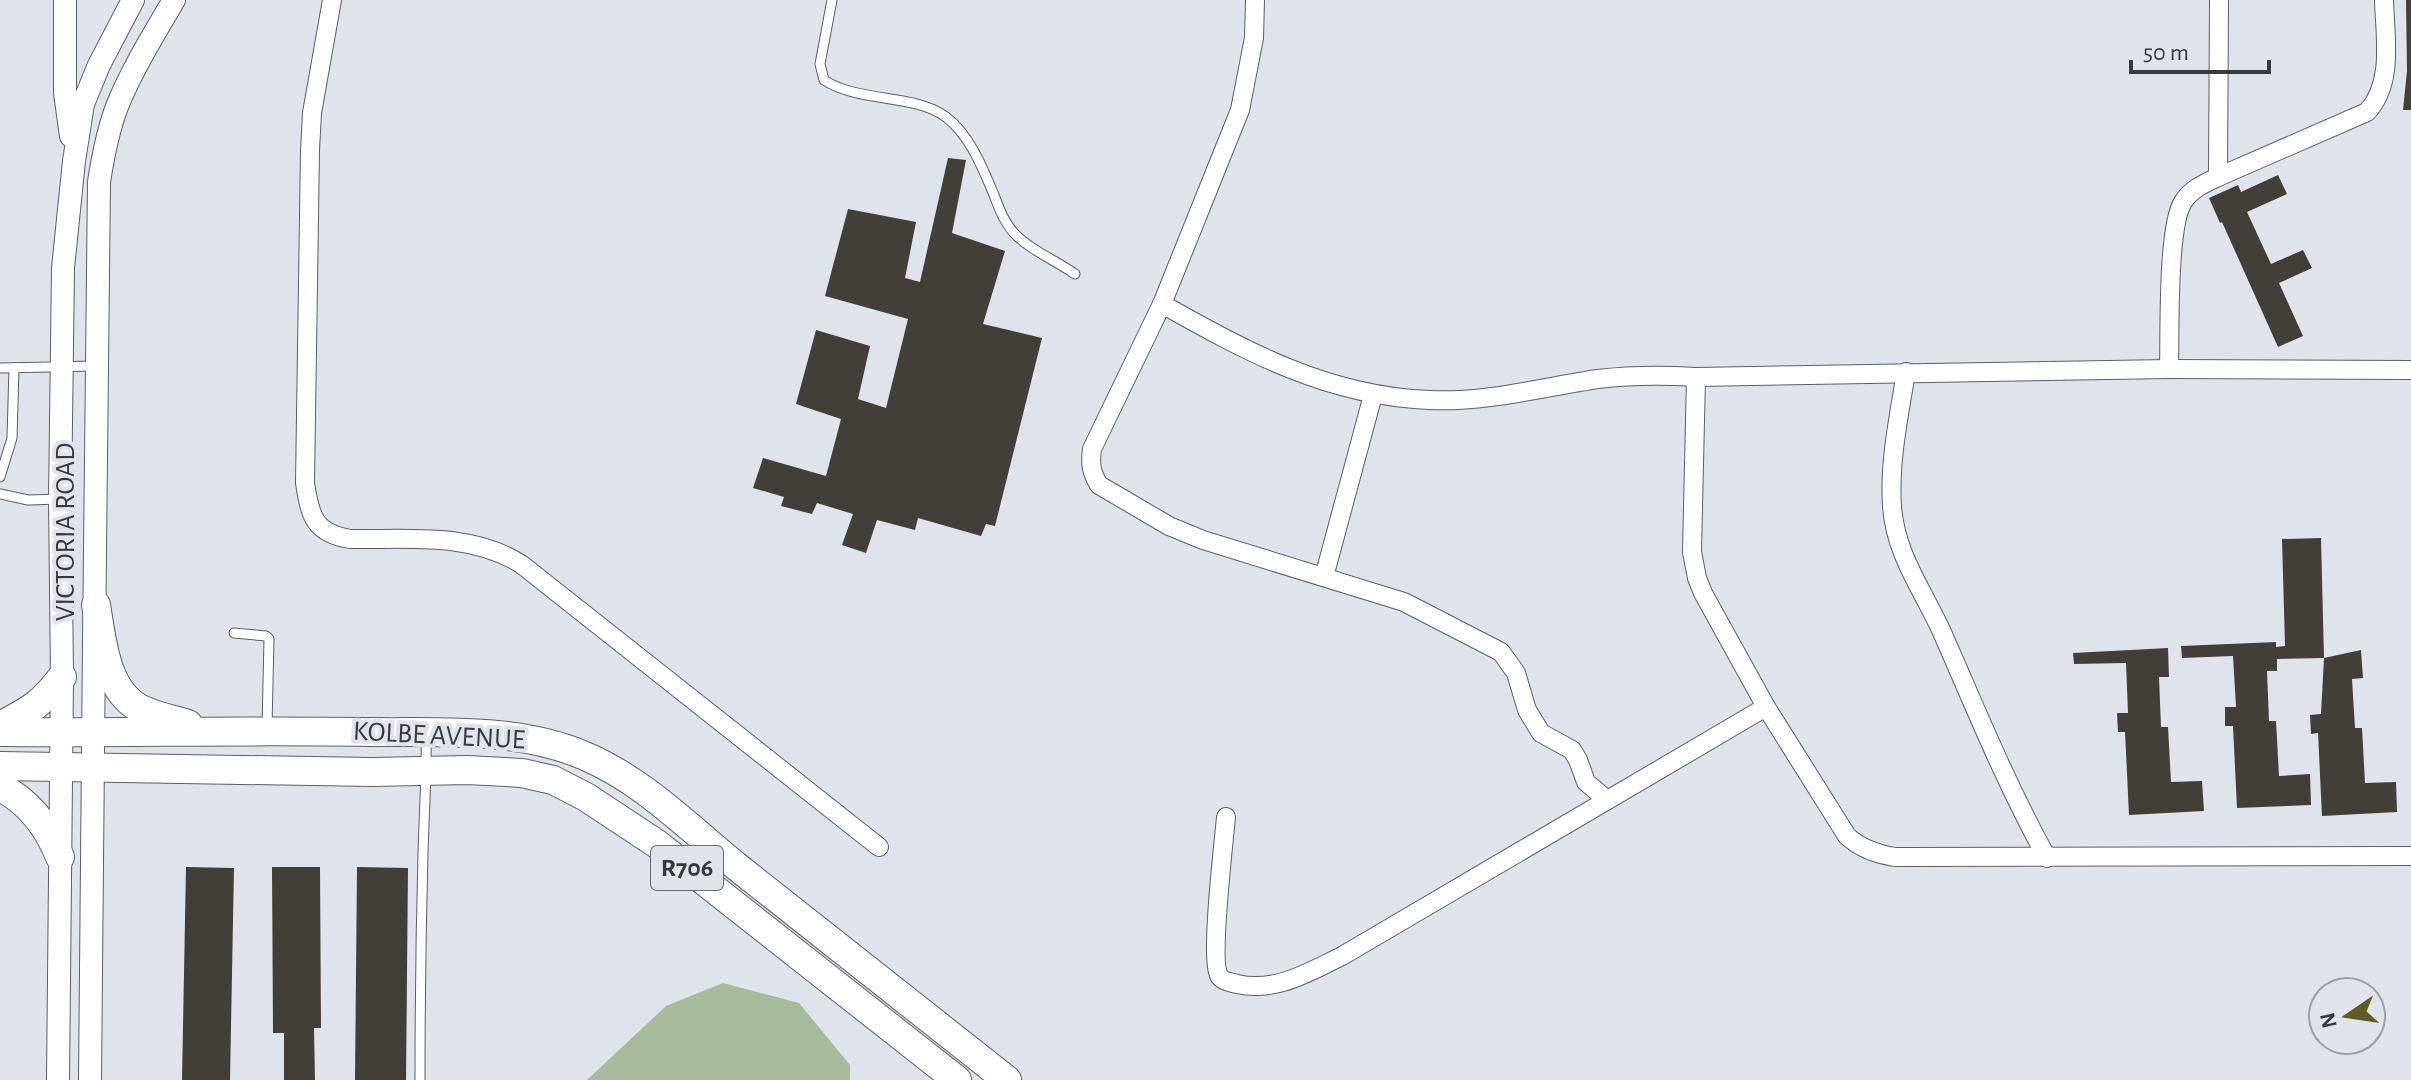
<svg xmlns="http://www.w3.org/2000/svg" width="2411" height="1080" font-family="'Alegreya Sans',sans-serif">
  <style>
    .green { fill: #a7ba9c }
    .building { fill: #443e38 }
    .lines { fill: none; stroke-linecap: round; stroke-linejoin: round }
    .service-casing { stroke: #5a5f66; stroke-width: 11 }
    .minor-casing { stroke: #5a5f66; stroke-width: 20 }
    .tertiary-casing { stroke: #5a5f66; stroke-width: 24 }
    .primary-casing { stroke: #5a5f66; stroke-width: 30 }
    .service { stroke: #fff; stroke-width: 9 }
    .minor { stroke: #fff; stroke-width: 18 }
    .tertiary { stroke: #fff; stroke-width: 22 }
    .primary { stroke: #fff; stroke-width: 28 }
    .labels { text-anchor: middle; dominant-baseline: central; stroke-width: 8; stroke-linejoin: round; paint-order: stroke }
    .shield { fill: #dfe4ec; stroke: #696c71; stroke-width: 2 }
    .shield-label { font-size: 26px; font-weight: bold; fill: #37393c }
    .street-label { font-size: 28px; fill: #37393c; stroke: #dfe4ec }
  </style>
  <rect width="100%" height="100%" fill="#dfe4ec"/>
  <polygon class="green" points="723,983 799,1003 850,1065 850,1080 587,1080 666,1006"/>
  <g class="building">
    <polygon points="2406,0 2411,0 2411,110 2403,110 2407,71"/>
    <polygon points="948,158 966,160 952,233 1005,251 983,324 1042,338 995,526 986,524 981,536 918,518 915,530 877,520 866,553 842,545 853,514 817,503 812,514 781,506 784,497 753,488 763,458 826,476 841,419 796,404 816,330 870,346 858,399 886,408 908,319 825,296 848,209 916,222 905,278 920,282"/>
    <polygon points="2278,175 2287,194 2247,212 2271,264 2303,250 2312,268 2279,283 2303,336 2278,347 2222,222 2220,223 2209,198 2238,185 2241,192"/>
    <polygon points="2321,538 2324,658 2277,659 2277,671 2267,671 2269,721 2276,721 2279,776 2310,774 2311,805 2237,808 2233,726 2225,726 2225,707 2236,707 2233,656 2182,658 2181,646 2276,642 2276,647 2285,646 2282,539"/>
    <polygon points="2168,648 2169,677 2159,677 2161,727 2168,727 2171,782 2202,781 2204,811 2129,815 2125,732 2118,732 2117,713 2128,713 2126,663 2074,664 2073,653"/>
    <polygon points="2361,650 2363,678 2352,679 2355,728 2362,728 2365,783 2396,782 2397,812 2322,816 2318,733 2311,734 2310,715 2321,714 2324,658"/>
    <polygon points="186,867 234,868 230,1080 182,1080"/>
    <polygon points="272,867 320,867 321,1028 314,1028 315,1080 284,1080 284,1033 273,1033"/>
    <polygon points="357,867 408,868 406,1080 355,1080"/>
  </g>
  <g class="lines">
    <defs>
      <g id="service">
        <path d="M832 0 820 64 824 80C859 103 913 93 946 117 970 135 983 169 994 195 999 208 1004 222 1014 233 1030 250 1055 260 1075 274"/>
        <polyline points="0,368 96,366"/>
        <polyline points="0,477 12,438 14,368"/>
        <polyline points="0,494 28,500 60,499"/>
        <polyline points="234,633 266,636 269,639 267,727"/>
        <path d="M420 1080C420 1004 421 928 423 853 424 814 427 775 426 736"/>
      </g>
      <g id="minor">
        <path d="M332 0 312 113 310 150 305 483C310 516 314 533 350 539 409 540 470 532 521 564L879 847"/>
        <path d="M1255 0 1254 38 1240 110 1162 304 1092 449C1090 464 1091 472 1099 485L1169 526 1203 540 1404 602 1501 652 1516 673 1527 710 1541 733 1572 750 1578 760 1586 782 1607 800"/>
        <polyline points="2218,177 2219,0"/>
        <path d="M1162 304C1247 352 1328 396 1429 400 1484 403 1544 387 1598 379 1631 375 1663 375 1696 377L2169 369 2411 370"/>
        <path d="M2169 369C2170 335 2167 227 2183 202 2191 189 2205 183 2218 177L2367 112C2394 83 2385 37 2384 0"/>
        <path d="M1906 372C1899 416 1889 462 1892 506 1895 553 1922 589 1941 630 1975 707 2006 784 2047 858"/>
        <path d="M1696 377 1692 552 1697 578 1703 593 1766 707 1847 836C1861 849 1877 854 1895 857L2411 856"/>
        <polyline points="1324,577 1373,395"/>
        <path d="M1226 817C1224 841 1209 964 1220 977 1224 982 1231 982 1237 984 1275 993 1309 972 1342 956L1766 707"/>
      </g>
      <g id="tertiary">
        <polyline points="65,0 65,93 71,136"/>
        <polyline points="58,1080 62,677 60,499 63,268 74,161 83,104 99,65 133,0"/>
        <path d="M90 1080C93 781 95 481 99 182 103 156 108 129 118 104 133 68 154 34 174 0"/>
      </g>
      <g id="primary">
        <path d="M96 605C102 639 105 689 139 708 154 716 172 719 188 724"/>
        <path d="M0 726C30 710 41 705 62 677"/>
        <path d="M0 732C123 733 246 730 369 732 440 733 518 727 585 756 642 780 688 827 736 866 826 937 916 1009 1007 1080"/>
        <polyline points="0,766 372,772 467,770 522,773 553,780 586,797 657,844 957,1080"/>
        <path d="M0 787C30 802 48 827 60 857"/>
      </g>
    </defs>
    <use href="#service" class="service-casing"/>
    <use href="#minor" class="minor-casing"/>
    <use href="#tertiary" class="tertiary-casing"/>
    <use href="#primary" class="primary-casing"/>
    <use href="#service" class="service"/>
    <use href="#minor" class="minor"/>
    <use href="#tertiary" class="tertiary"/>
    <use href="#primary" class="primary"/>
  </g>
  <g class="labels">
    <rect class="shield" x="651" y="846" width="72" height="44" rx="6"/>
    <g class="shield-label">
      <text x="687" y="868">R706</text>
    </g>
    <g class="street-label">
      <text transform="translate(66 532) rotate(-90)">VICTORIA ROAD</text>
      <text transform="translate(439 736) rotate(3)">KOLBE AVENUE</text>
    </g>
  </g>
  <g transform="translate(2347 1016) rotate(257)"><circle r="38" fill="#dfe4ec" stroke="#9ca0a6" stroke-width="2"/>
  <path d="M0-6L14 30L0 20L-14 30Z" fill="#605a27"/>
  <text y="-12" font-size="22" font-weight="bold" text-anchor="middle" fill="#37393c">N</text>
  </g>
  <path d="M2131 60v12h138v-12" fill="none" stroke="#37393c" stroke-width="4"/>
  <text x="2143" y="60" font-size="24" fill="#37393c" stroke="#dfe4ec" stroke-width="6" paint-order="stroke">50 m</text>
</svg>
